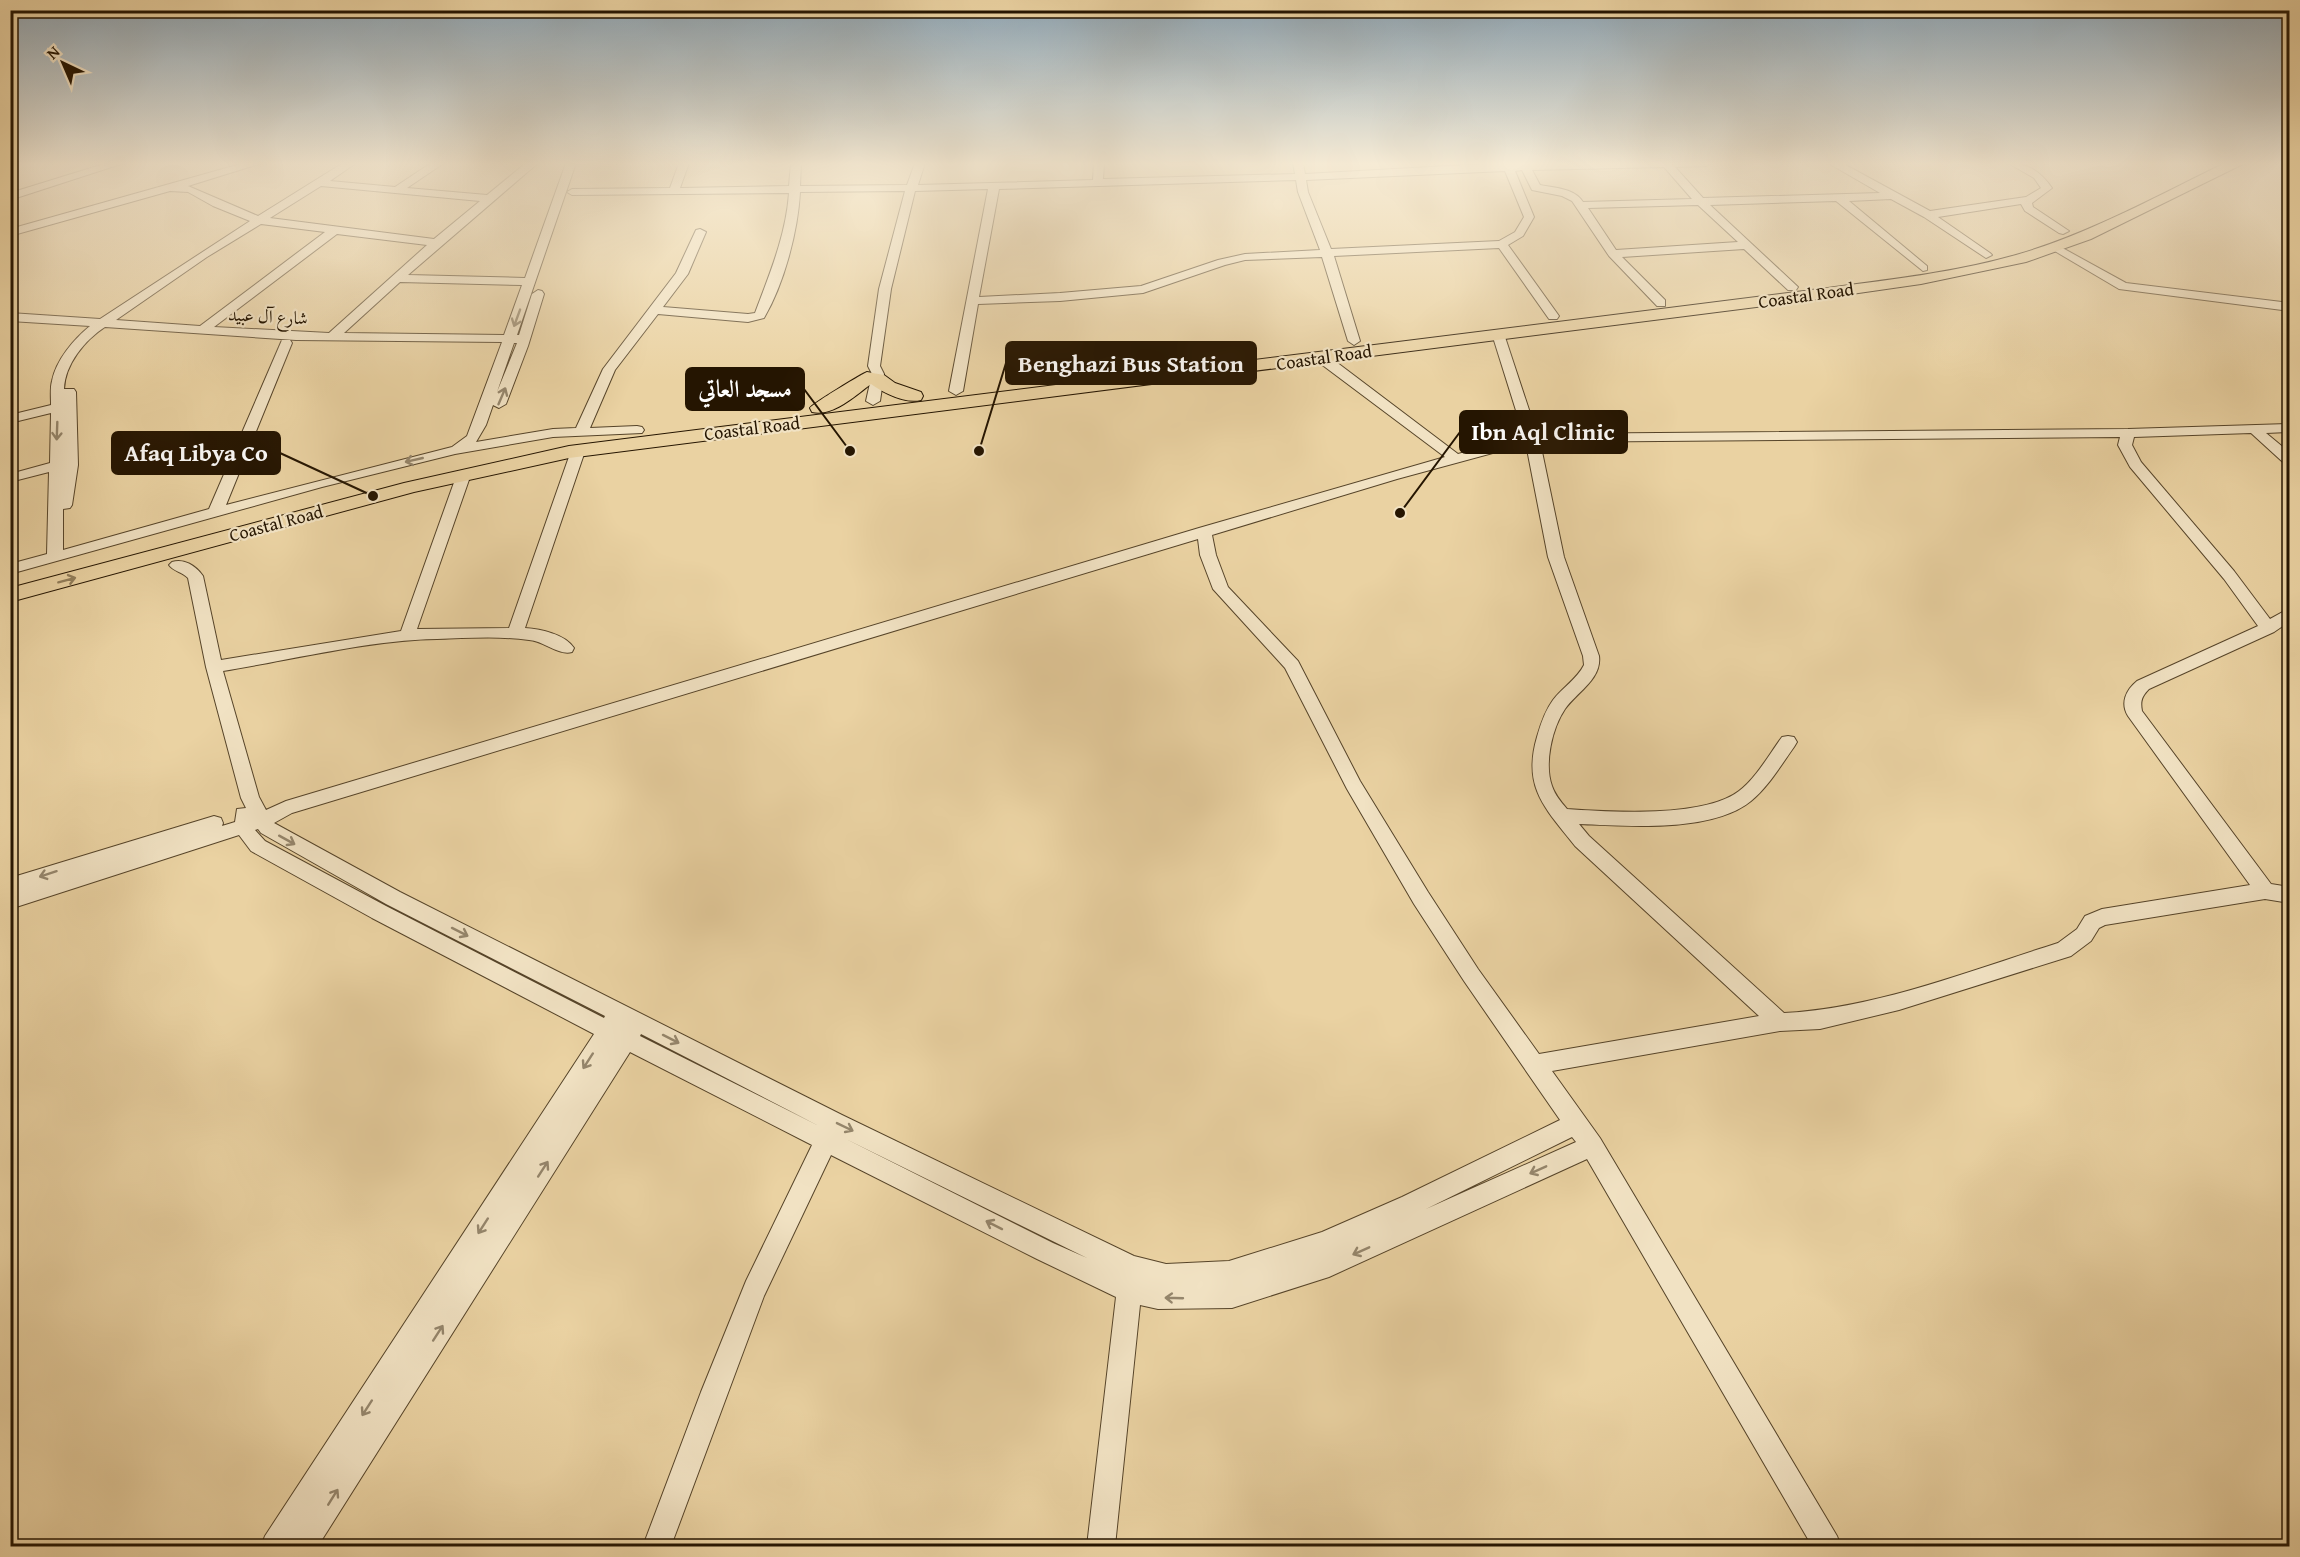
<svg xmlns="http://www.w3.org/2000/svg" width="2300" height="1557" font-family="'Gentium Book Plus',Amiri,serif">
  <style>
    .lines { fill: none; stroke-linecap: round; stroke-linejoin: round }
    .minor-casing { stroke: #564429; stroke-width: 2 }
    .highway-casing { stroke: #251501; stroke-width: 2 }
    .minor { fill: #f1e2c3; fill-rule: evenodd }
    .highway { fill: #ead2a2; fill-rule: evenodd }
    .oneway { stroke: #95866c }
    .oneway2 { stroke: #917d5a }
    .labels { text-anchor: middle; dominant-baseline: central; stroke-width: 4.5; stroke-linejoin: round; paint-order: stroke }
    .far-street-label { font-size: 18px; fill: #251501; stroke: #f1e2c3 }
    .leader { fill: none; stroke: #251501; stroke-width: 2 }
    .callout-dot { fill: #251501; stroke: #f1e2c3; stroke-width: 2 }
    .callout { fill: #251501; stroke: #251501; stroke-width: 2 }
    .callout-label { font-size: 24px; text-anchor: middle; font-weight: bold; fill: #fff }
  </style>
  <rect width="100%" height="100%" fill="#ead2a2"/>
  <filter id="stains"><feTurbulence type="fractalNoise" baseFrequency=".00333" numOctaves="4"/><feColorMatrix values="0 0 0 0 .2 0 0 0 0 .09 0 0 0 0 .02 0 0 0 .5 -.17"/></filter>
  <radialGradient id="worn" r=".72"><stop offset=".6" stop-color="#630" stop-opacity="0"/><stop offset="1" stop-color="#630" stop-opacity=".3"/></radialGradient>
  <g class="lines">
    <defs>
      <g id="minor">
        <polygon points="107,163 124,163 10,200 10,193"/>
        <path d="M244 163H262L188 186 258 216 343 163H356L330 181 395 187 431 163H444L407 188 487 195 526 163H538L408 275 525 278 566 163H576L517 335H519L532 294 538 290 542 291 544 294 528 346 506 404 499 408 493 405 486 425 476 442 553 429 576 428 603 369 676 273 696 230 700 229 706 232 688 274 663 307 748 314 755 313C770 273 786 235 789 193L572 195 567 192 572 189 670 188 679 163H689L680 188 789 186 791 163H801L800 186 907 185 915 163H925L918 185 1093 180 1094 163H1104L1103 179 1295 174 1293 163H1303L1305 174 1502 163H1711L1706 166 1675 167 1703 198 1880 193 1828 163H1842L1930 211 2026 197 2041 188 2034 178 2008 163C2028 163 2041 172 2052 188L2032 203 2033 207 2069 231 2063 234 2059 233 2025 211 2021 204 1938 217 1990 253 1992 255 1986 258 1924 217 1891 199 1849 201 1927 266V270L1923 271 1836 201 1710 205 1798 287 1796 290H1788L1744 249 1622 257 1665 300V306H1657L1609 256 1572 201 1562 196 1532 190 1522 170 1515 171 1534 217 1523 236 1508 245 1559 316 1557 319H1549L1499 248 1334 256 1360 341 1354 345 1348 341 1322 257 1245 260 1225 265 1143 293 1060 301 978 304 963 391 956 395 949 391 988 189 915 191 891 289 880 366 884 374 880 401 873 405 866 401 872 374 868 366 879 289 905 191 800 192C798 231 784 284 764 318L748 322 658 314 615 370 590 428 637 426 642 427 644 430 642 433 553 437 455 454 322 487 10 574V564L47 554 49 472 10 482V474L50 463 51 413 10 423V415L51 405C51 397 50 388 52 381 56 360 74 339 90 326L10 321V313L100 319 250 221 213 206 188 192 170 191 10 236V229ZM1664 167 1692 199 1583 202C1574 188 1555 188 1540 185L1532 170ZM1505 171 1524 217 1515 232 1499 241 1331 249 1308 192 1306 180ZM1296 180 1298 192 1320 250 1245 254 1218 260 1141 286 1060 293 979 297 999 189ZM321 186 480 201 434 239 270 218ZM1698 205 1738 242 1616 250 1588 208ZM261 224 325 232 200 326 116 320 207 257ZM337 234 427 245 329 333 214 327ZM400 282 522 285 504 335 344 333ZM105 327 296 340 502 342 467 436 452 447 226 505 292 343 290 340H282L209 509 63 550V509L70 508 72 505 78 465 76 392 74 389H64C65 364 85 340 105 327ZM514 343H517L497 392Z"/>
        <polygon points="2057,245 2126,283 2290,303 2290,311 2119,289 2053,250 2053,246"/>
        <path d="M1498 330 1504 334 1537 434 2128 429 2290 424V432L2266 433 2290 453V465L2285 464 2251 433 2134 437 2132 445 2141 462 2234 571 2270 619 2290 608V621L2274 632 2149 689C2142 696 2140 701 2142 711L2271 884 2290 887V903L2265 899 2105 925 2099 928 2091 941 2071 956 1899 1010 1820 1029 1780 1031 1552 1071 1600 1138 1837 1536 1841 1546H1812L1587 1159 1329 1277 1232 1308 1158 1309 1140 1305 1115 1546H1087L1116 1297 1037 1259 831 1155 764 1296 671 1546H643L701 1392 746 1281 812 1145 630 1052 318 1546H261L265 1536 594 1034 372 918 251 851 239 835 10 909V878L214 816 221 818 223 823 222 826 235 822 237 809 246 808 241 798 206 667 188 578C182 572 173 571 169 565L172 562C184 558 196 566 203 576L221 660 401 631 457 474 464 470 471 474 417 629 509 628 571 451 578 447 585 451 525 628C540 629 565 634 574 648L572 652C559 656 544 641 529 640 500 636 467 638 437 639 370 640 291 660 223 671L259 797 266 810 286 801 1199 528 1445 457 1317 361 1316 358 1317 355H1327L1458 454 1524 436 1492 334ZM2120 437 2118 445 2130 467 2224 579 2258 626 2137 681C2126 690 2120 703 2128 716L2250 885 2102 909 2085 916 2077 929 2058 943C1969 971 1877 1008 1784 1013L1589 836 1579 824C1627 826 1712 833 1751 801 1769 786 1781 765 1794 747L1797 742 1794 737 1788 736 1782 737C1768 756 1757 777 1739 791 1704 818 1610 812 1567 809 1561 802 1555 795 1552 786 1544 764 1552 728 1565 709 1577 692 1602 679 1599 656L1564 557 1540 442ZM1526 444 1548 557 1583 656 1584 665C1577 679 1563 687 1553 700 1545 711 1541 723 1537 737 1522 788 1546 809 1575 846L1759 1016 1539 1054 1478 969 1428 892 1360 781 1298 661 1228 587 1216 555 1212 535 1397 479ZM1198 539 1200 555 1213 589 1285 668 1347 789 1414 904 1464 981 1560 1120 1402 1197 1322 1232 1229 1261 1166 1264 1134 1256 842 1115 400 892 274 823 292 813ZM258 829 261 833 386 904 605 1016 604 1018 386 906 265 841 255 830ZM641 1034 819 1126 640 1036ZM1572 1137 1576 1142 1426 1209ZM846 1139 1087 1258 1053 1243Z"/>
      </g>
      <g id="highway">
        <path d="M2225 163H2245L2091 239 2026 262 1921 284 1796 302 569 458 414 492 10 602V588L404 483 569 446 1796 292C1868 282 1946 275 2016 255 2089 234 2157 196 2225 163Z"/>
        <path d="M867 372 884 375 895 383 921 392 923 396 921 400C905 404 884 393 871 384 856 395 833 417 812 412L810 408C812 404 862 374 867 372Z"/>
      </g>
    </defs>
    <use href="#minor" class="minor-casing"/>
    <use href="#highway" class="highway-casing"/>
    <use href="#minor" class="minor"/>
    <use href="#highway" class="highway"/>
  </g>
  <defs><path id="oneway-shaft" d="M-6 0H5M1.5-3L5.5 0L1.5 3" fill="none" stroke-width="1.6" stroke-linecap="round" stroke-linejoin="round" transform="scale(1.5)"/></defs>
  <g class="oneway">
    <use href="#oneway-shaft" transform="translate(517 318) rotate(110)"/>
    <use href="#oneway-shaft" transform="translate(502 396) rotate(-67)"/>
    <use href="#oneway-shaft" transform="translate(57 431) rotate(92)"/>
    <use href="#oneway-shaft" transform="translate(414 460) rotate(167)"/>
    <use href="#oneway-shaft" transform="translate(287 840) rotate(29)"/>
    <use href="#oneway-shaft" transform="translate(48 874) rotate(162)"/>
    <use href="#oneway-shaft" transform="translate(460 932) rotate(27)"/>
    <use href="#oneway-shaft" transform="translate(671 1039) rotate(27)"/>
    <use href="#oneway-shaft" transform="translate(588 1061) rotate(123)"/>
    <use href="#oneway-shaft" transform="translate(845 1127) rotate(26)"/>
    <use href="#oneway-shaft" transform="translate(543 1169) rotate(-57)"/>
    <use href="#oneway-shaft" transform="translate(1538 1170) rotate(156)"/>
    <use href="#oneway-shaft" transform="translate(994 1225) rotate(-153)"/>
    <use href="#oneway-shaft" transform="translate(483 1226) rotate(123)"/>
    <use href="#oneway-shaft" transform="translate(1361 1251) rotate(156)"/>
    <use href="#oneway-shaft" transform="translate(1174 1298) rotate(-178)"/>
    <use href="#oneway-shaft" transform="translate(438 1333) rotate(-57)"/>
    <use href="#oneway-shaft" transform="translate(367 1408) rotate(123)"/>
    <use href="#oneway-shaft" transform="translate(333 1497) rotate(-58)"/>
  </g>
  <use class="oneway2" href="#oneway-shaft" transform="translate(67 580) rotate(-15)"/>
  <linearGradient id="sky" x2="0" y2="1"><stop stop-color="#8ea6b6"/><stop offset="0.43" stop-color="#f6ebd5"/><stop offset="1" stop-color="#f6ebd5" stop-opacity="0"/></linearGradient>
  <rect width="2300" height="381" fill="url(#sky)"/>
  <g class="labels">
    <g class="far-street-label">
      <text transform="translate(1806 295) rotate(-8)">Coastal Road</text>
      <text transform="translate(268 316) rotate(3)">شارع آل عبيد</text>
      <text transform="translate(1324 357) rotate(-8)">Coastal Road</text>
      <text transform="translate(752 428) rotate(-7)">Coastal Road</text>
      <text transform="translate(276 523) rotate(-15)">Coastal Road</text>
    </g>
  </g>
  <path class="leader" d="M979 451L1006 363M850 451L804 389M1400 513L1460 432M373 496L280 453"/>
  <g class="callout-dot">
    <circle cx="979" cy="451" r="6"/>
    <circle cx="850" cy="451" r="6"/>
    <circle cx="1400" cy="513" r="6"/>
    <circle cx="373" cy="496" r="6"/>
  </g>
  <g class="callout">
    <rect x="1006" y="342" width="250" height="42" rx="6"/>
    <rect x="686" y="368" width="118" height="42" rx="6"/>
    <rect x="1460" y="411" width="167" height="42" rx="6"/>
    <rect x="112" y="432" width="168" height="42" rx="6"/>
  </g>
  <g class="callout-label">
    <text x="1131" y="372">Benghazi Bus Station</text>
    <text x="745" y="397">مسجد العاتي</text>
    <text x="1543" y="440">Ibn Aql Clinic</text>
    <text x="196" y="461">Afaq Libya Co</text>
  </g>
  <rect width="2300" height="1557" fill="none" stroke="#ead2a2" stroke-width="36"/>
  <rect x="12" y="12" width="2276" height="1533" fill="none" stroke="#251501" stroke-width="3"/>
  <rect x="18" y="18" width="2264" height="1521" fill="none" stroke="#251501" stroke-width="1.5"/>
  <g transform="translate(63 63) rotate(316)" stroke="#f1e2c3" stroke-width="4.5" paint-order="stroke">
  <path d="M0-4.5L10 22L0 15L-10 22Z" fill="#251501"/>
  <text y="-9" font-size="16" font-weight="bold" text-anchor="middle" fill="#251501">N</text>
  </g>
  <rect width="100%" height="100%" filter="url(#stains)"/>
  <rect width="100%" height="100%" fill="url(#worn)"/>
</svg>
